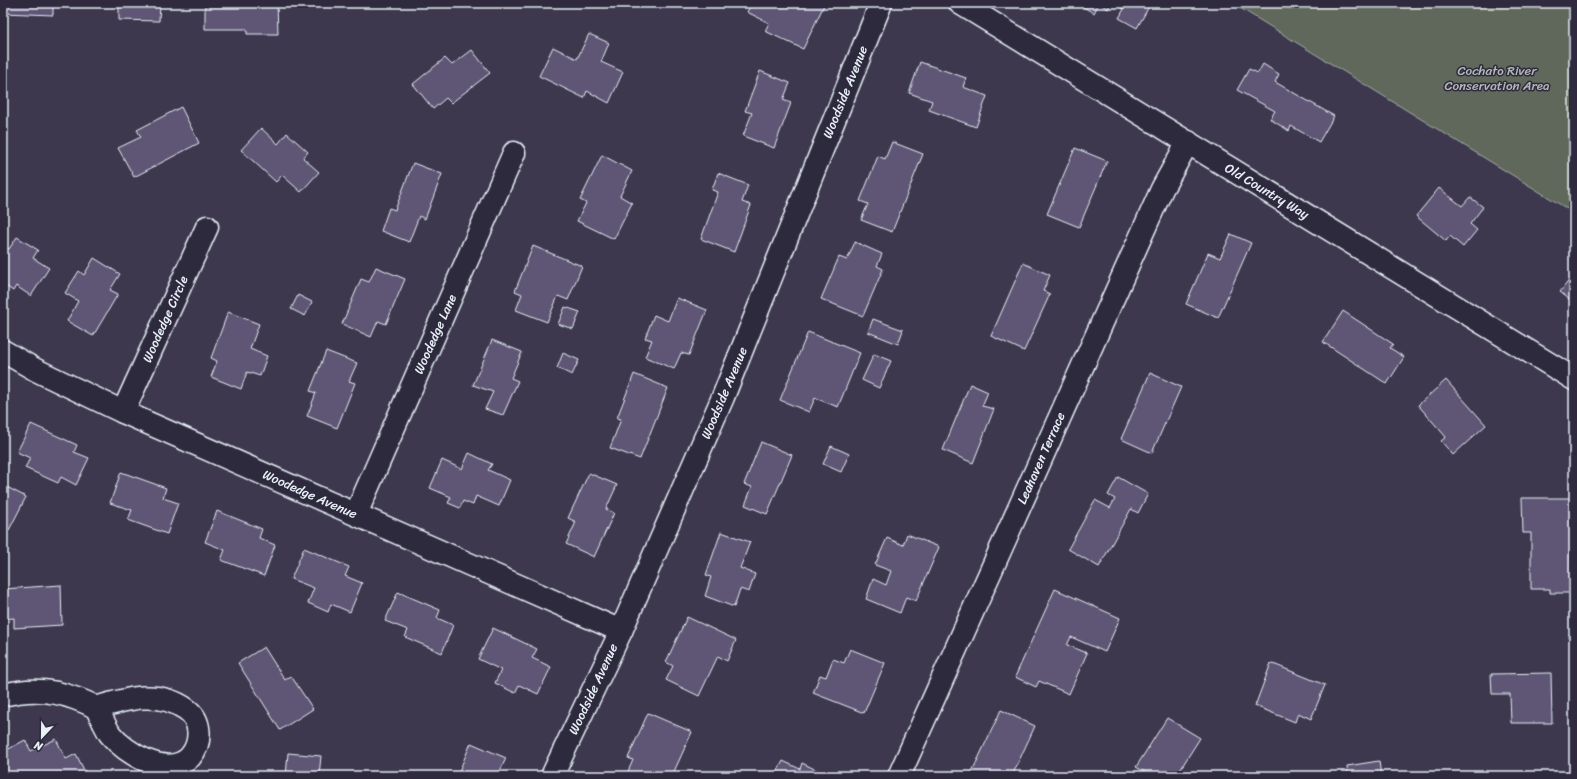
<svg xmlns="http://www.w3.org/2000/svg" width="1577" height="779" font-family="Sriracha,sans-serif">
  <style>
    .green { fill: #61685b; stroke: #a4acaa }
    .building { fill: #5e5774; stroke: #e8f1f8 }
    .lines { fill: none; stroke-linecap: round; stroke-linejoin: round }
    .street-casing { stroke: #e8f1f8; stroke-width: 25 }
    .street { stroke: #2f2a3d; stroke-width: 22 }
    .labels { text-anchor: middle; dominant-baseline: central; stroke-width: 3; stroke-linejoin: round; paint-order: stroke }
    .park-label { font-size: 13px; fill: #b2bab9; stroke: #2f2a3d }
    .street-label { font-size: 13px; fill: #e8f1f8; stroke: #2f2a3d }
  </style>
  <rect width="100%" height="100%" fill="#3d384e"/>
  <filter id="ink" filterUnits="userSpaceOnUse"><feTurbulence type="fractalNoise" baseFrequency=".025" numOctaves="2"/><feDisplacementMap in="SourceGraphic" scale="8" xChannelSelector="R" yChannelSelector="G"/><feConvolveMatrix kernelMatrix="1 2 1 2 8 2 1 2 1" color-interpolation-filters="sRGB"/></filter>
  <g filter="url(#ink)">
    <polygon class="green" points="1232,3 1574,3 1574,213"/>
    <g class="building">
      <polygon points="3,3 53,3 53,15 3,13"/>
      <polygon points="119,3 160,3 159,21 119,20"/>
      <polygon points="205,3 277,3 278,34 247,34 247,29 205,29"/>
      <polygon points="298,3 370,3 298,6"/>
      <polygon points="752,3 825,3 803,49 765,31 769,23 747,12"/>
      <polygon points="1076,3 1111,3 1108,9 1099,3 1094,13"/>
      <polygon points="1113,3 1151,3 1137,28 1119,18 1124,9"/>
      <polygon points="589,34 609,43 601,62 623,72 609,103 587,91 584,98 539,76 553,47 577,59"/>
      <polygon points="472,50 490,73 451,103 446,98 433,109 413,84 445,58 452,65"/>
      <polygon points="920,62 966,78 963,87 987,96 976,127 929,110 932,101 909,93"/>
      <polygon points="1263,64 1279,74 1275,82 1334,116 1319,142 1291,126 1289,131 1270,119 1275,111 1237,90 1249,69 1258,73"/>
      <polygon points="760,71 790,83 783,100 791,103 774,148 743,136 752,113 745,111"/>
      <polygon points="181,107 199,143 134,177 118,148 141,137 137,130"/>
      <polygon points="261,128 278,144 287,133 308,152 303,158 319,172 301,192 282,175 276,182 241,150"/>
      <polygon points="892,142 923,154 892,232 861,220 868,204 860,201 878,156 885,159"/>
      <polygon points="1075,148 1107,161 1079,227 1047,214"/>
      <polygon points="602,155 632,171 620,196 632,203 614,239 577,221 586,203 580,200"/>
      <polygon points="413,163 442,174 425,219 419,216 409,242 381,231 389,208 395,210"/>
      <polygon points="718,173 748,185 742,202 751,205 734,252 701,239 718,192 712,190"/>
      <polygon points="1439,188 1462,206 1470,197 1483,207 1470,224 1477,230 1463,247 1450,236 1446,241 1416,216"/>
      <polygon points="1231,234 1251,243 1218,318 1186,304 1208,253 1220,258"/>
      <polygon points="17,237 38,250 33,258 49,268 31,296 16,286 13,291 3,284 3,246 9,249"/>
      <polygon points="855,242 882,254 877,266 883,269 863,316 821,299 839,257 847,260"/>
      <polygon points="533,246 582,266 568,300 558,296 547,322 516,310 522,294 515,291"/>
      <polygon points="94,258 120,274 110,290 118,294 93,336 67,321 78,301 65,293 79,271 84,275"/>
      <polygon points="1023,263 1050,275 1043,291 1050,294 1024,351 991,336"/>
      <polygon points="376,267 405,279 386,324 378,321 371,337 342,324 361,279 369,282"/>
      <polygon points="1574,274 1574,303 1560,292"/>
      <polygon points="298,295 312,302 305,316 291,309"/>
      <polygon points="677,298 707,310 689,355 681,353 674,369 645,357 652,340 645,338 654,315 668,321"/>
      <polygon points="565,307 580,312 573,329 558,324"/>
      <polygon points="1343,311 1393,344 1390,348 1404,357 1387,384 1323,342"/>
      <polygon points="228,312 259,324 250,349 267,356 260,376 247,372 241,389 211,377 217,361 211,358"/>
      <polygon points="873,319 903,330 898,344 868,332"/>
      <polygon points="808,332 860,353 838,407 815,398 809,412 780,400"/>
      <polygon points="492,340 522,352 511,378 518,381 503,415 485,409 493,392 473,385"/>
      <polygon points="326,351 357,363 349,381 355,383 337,428 307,416 316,393 310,391"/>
      <polygon points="563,353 579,360 572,375 557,368"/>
      <polygon points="874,354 891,361 879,388 862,380"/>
      <polygon points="1150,373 1181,387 1152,453 1121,439"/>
      <polygon points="634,374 668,388 640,459 610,448 621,419 617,418"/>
      <polygon points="1446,380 1486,425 1453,455 1441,441 1446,437 1418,405"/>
      <polygon points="970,384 988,392 982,406 994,409 973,463 943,450"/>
      <polygon points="31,424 77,445 74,452 89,458 76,485 61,477 58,483 25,468 30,458 17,452"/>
      <polygon points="761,442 792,455 767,514 745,505 752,487 744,484"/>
      <polygon points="831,446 849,454 841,472 823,464"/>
      <polygon points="469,453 492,464 488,470 510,480 499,506 476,496 473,505 463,501 460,508 448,503 451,497 430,488 442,460 462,469"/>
      <polygon points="121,472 166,488 163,498 178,503 167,534 128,520 132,510 110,503"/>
      <polygon points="589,473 617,485 606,509 614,513 594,557 566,544 576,522 568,518"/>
      <polygon points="1118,477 1148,494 1138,513 1131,509 1099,567 1068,549 1095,500 1110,508 1115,499 1108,495"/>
      <polygon points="3,485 26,497 9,530 3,526"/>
      <polygon points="1522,498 1574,498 1574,531 1570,531 1571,562 1574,562 1574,593 1550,593 1550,589 1531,589 1531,533 1523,533"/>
      <polygon points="217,511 262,529 259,538 275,545 264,576 221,560 225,550 205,542"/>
      <polygon points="721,532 750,542 740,568 755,574 749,592 740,589 734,607 705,596 711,577 706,575"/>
      <polygon points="907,534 939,547 916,601 906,597 900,613 866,599 873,579 886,585 891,571 875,565 887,538 903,545"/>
      <polygon points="304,548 349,567 345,576 362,583 350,612 331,604 328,612 308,603 314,588 291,579"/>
      <polygon points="61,585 62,625 14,628 14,618 3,619 3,589"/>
      <polygon points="1055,589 1120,618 1105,652 1071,637 1067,645 1087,653 1069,694 1039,681 1036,687 1015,677"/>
      <polygon points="398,592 440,610 437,618 453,625 442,653 405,637 408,630 385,621"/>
      <polygon points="687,617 736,640 727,661 718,656 699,696 666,680 673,666 666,662"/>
      <polygon points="493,628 537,649 532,658 551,667 538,694 519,685 515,693 495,683 501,670 478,659"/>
      <polygon points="264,647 285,680 291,676 313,709 280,730 238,663"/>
      <polygon points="850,649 885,663 864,713 813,693 820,675 826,677 833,659 844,663"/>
      <polygon points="1271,663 1325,685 1311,719 1298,713 1295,722 1255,706"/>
      <polygon points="1551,673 1552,723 1511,723 1510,694 1492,694 1491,674"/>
      <polygon points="1001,710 1035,726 1012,776 970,776"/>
      <polygon points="648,713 692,732 672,776 626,776 633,760 628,758"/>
      <polygon points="1167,718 1200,738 1176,776 1152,776 1136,767"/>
      <polygon points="56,739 66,759 76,754 87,776 3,776 3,752 25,740 31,751"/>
      <polygon points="471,743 506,758 498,776 457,776"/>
      <polygon points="288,753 321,756 319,776 286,776"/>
      <polygon points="783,761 800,769 802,763 825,774 825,776 775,776"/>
      <polygon points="1379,761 1381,776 1348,776 1347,766"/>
    </g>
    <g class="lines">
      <defs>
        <g id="street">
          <polyline points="960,3 1574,379"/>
          <polyline points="3,351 36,370 123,412 621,631"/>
          <polyline points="123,412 207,227"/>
          <polyline points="356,514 514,153"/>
          <path d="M3 695C29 688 52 689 77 699 82 701 91 704 96 708 99 712 106 728 110 734 126 754 168 779 190 757 202 743 202 720 186 709 158 689 126 699 96 708"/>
          <polyline points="552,776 621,631 723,397 881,3"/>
          <polyline points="899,776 1162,189 1188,142"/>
        </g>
      </defs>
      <use href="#street" class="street-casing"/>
      <use href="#street" class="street"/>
    </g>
  </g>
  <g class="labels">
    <g class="park-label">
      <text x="1497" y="70">Cochato River<tspan x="1497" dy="15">Conservation Area</tspan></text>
    </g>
    <g class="street-label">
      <text transform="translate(845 92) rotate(-68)">Woodside Avenue</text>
      <text transform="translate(1267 191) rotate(31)">Old Country Way</text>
      <text transform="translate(165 319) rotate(-66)">Woodedge Circle</text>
      <text transform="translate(435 334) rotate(-66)">Woodedge Lane</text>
      <text transform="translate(724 393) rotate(-67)">Woodside Avenue</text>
      <text transform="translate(1041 458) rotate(-66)">Leahaven Terrace</text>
      <text transform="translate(310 494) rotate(24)">Woodedge Avenue</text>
      <text transform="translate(593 689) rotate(-65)">Woodside Avenue</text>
    </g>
  </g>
  <rect width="1577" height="779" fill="none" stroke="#2f2a3d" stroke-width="16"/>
  <rect x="8" y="8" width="1561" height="763" fill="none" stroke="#e8f1f8" stroke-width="1.5" filter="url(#ink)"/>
  <g transform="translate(42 737) rotate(202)" stroke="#2f2a3d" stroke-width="3" paint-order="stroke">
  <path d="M0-3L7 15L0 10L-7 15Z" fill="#e8f1f8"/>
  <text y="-6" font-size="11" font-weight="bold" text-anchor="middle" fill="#e8f1f8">N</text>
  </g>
</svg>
